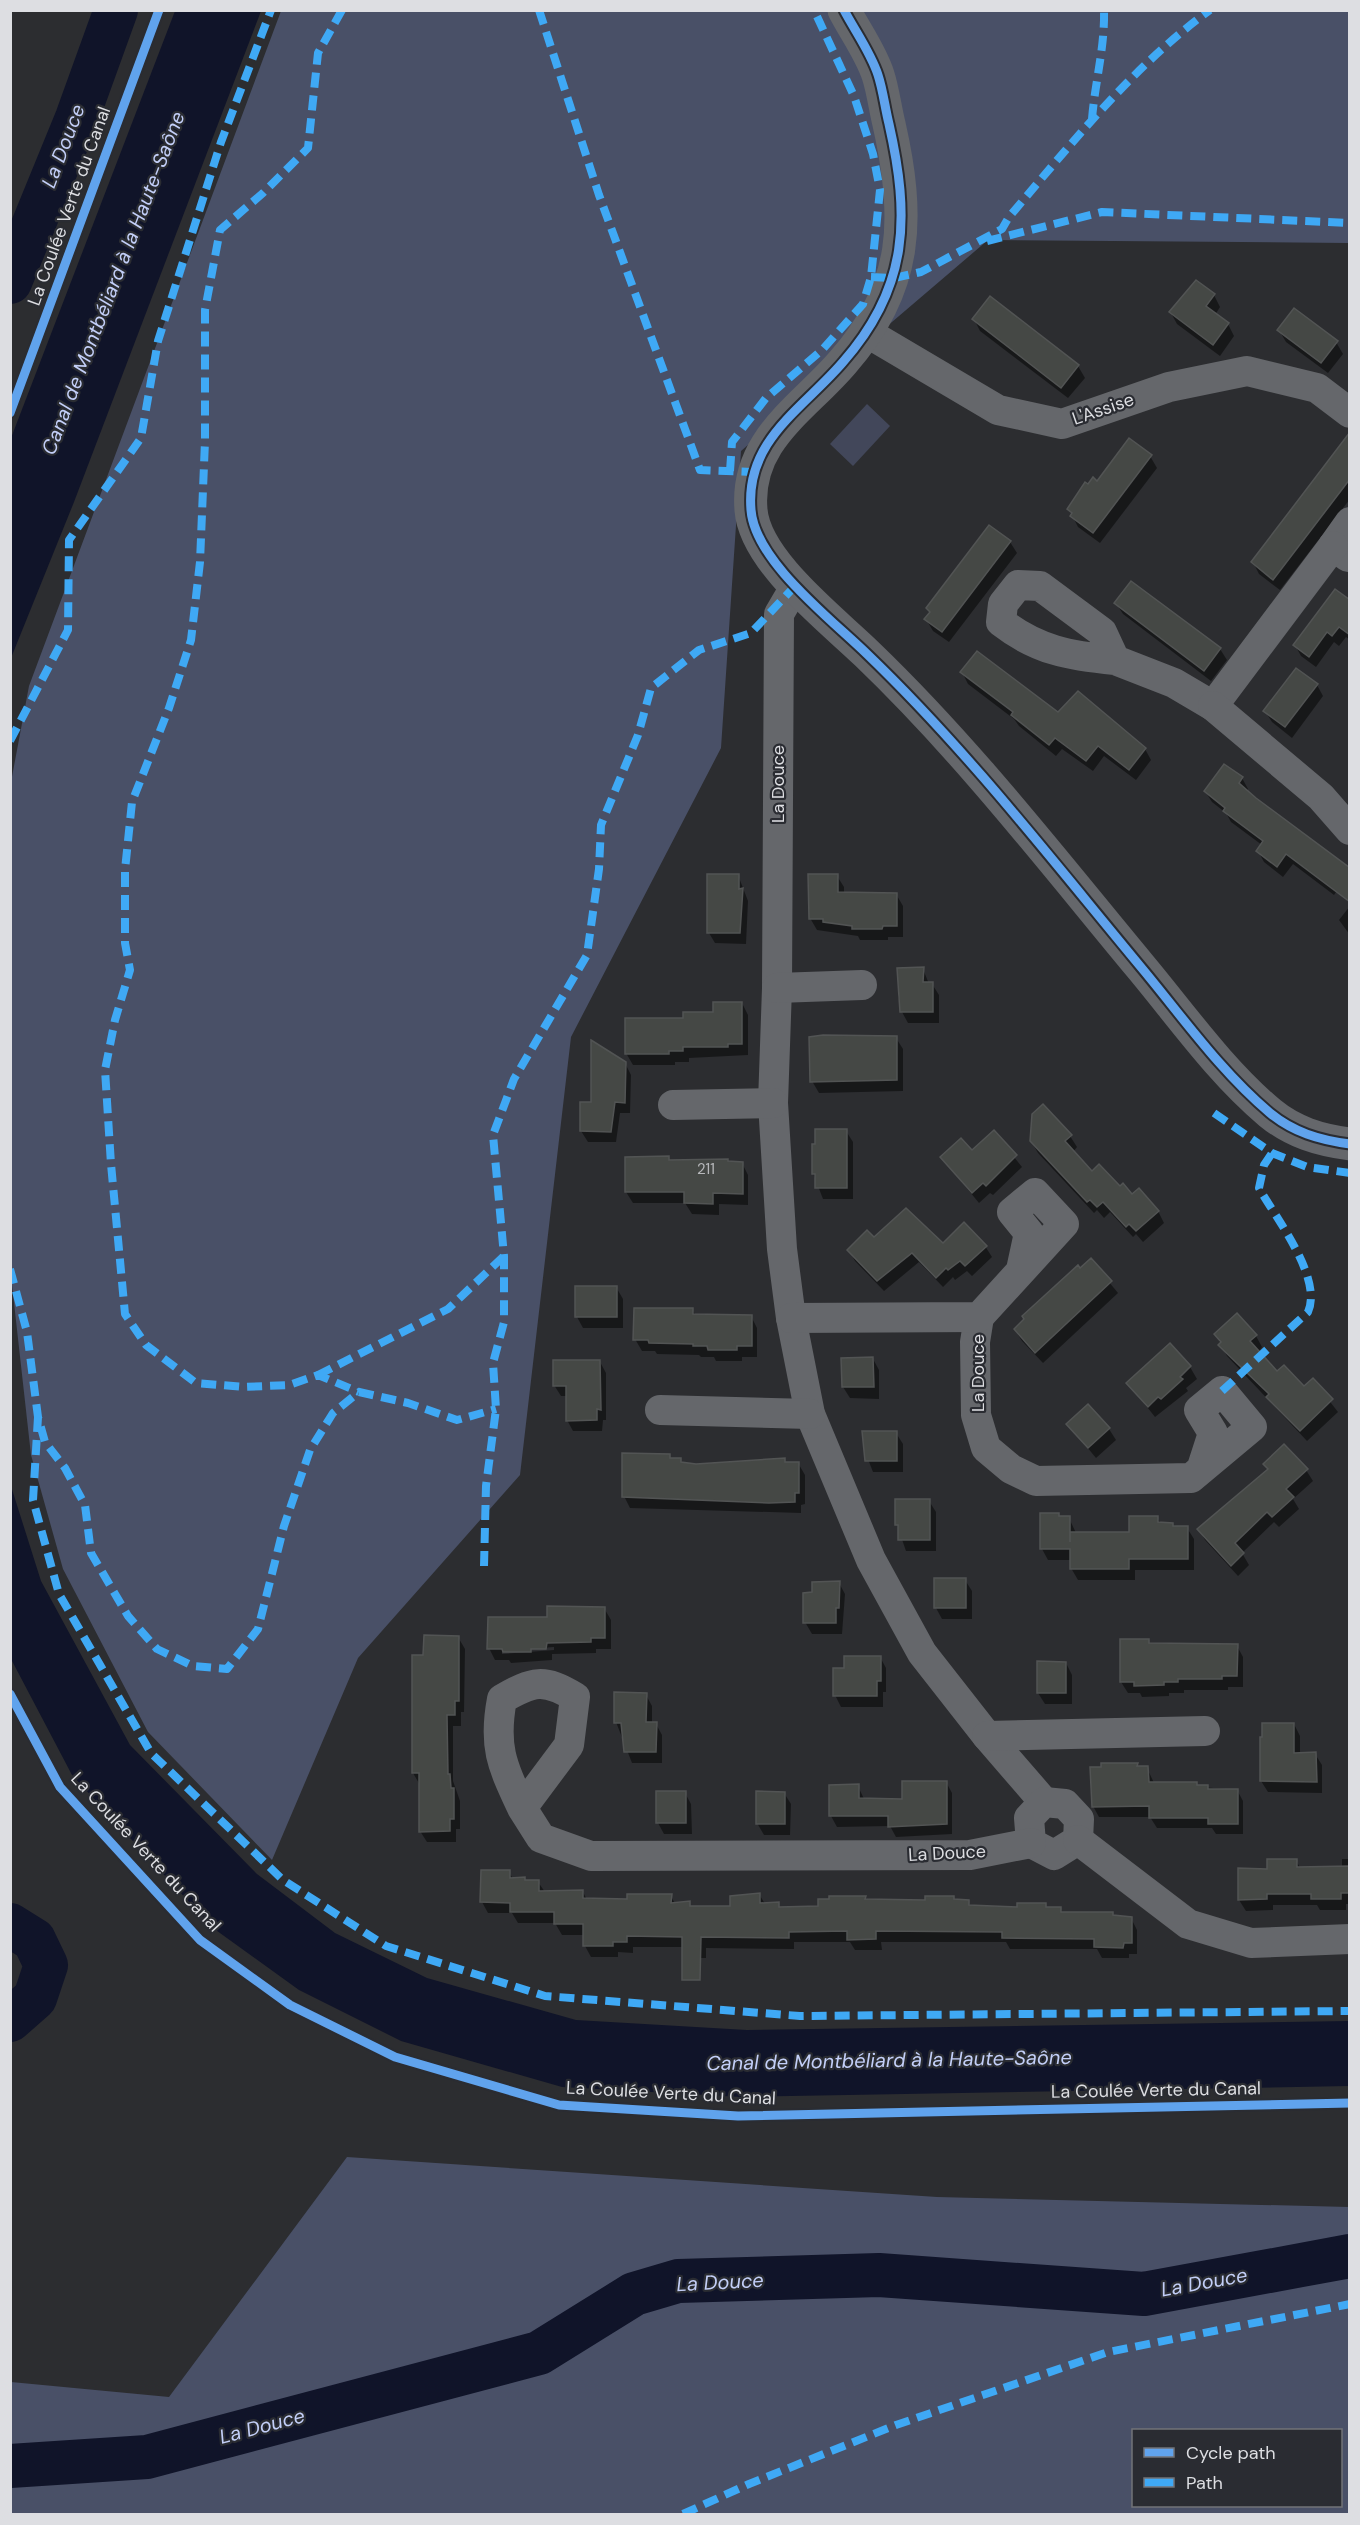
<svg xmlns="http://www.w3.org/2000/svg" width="1360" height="2525" font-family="'DM Sans',sans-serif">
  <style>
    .green { fill: #42475a }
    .forest { fill: #495067; fill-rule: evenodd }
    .water { fill: #101429 }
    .shadow { fill: #0007; fill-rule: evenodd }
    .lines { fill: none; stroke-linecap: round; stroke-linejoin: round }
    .river { stroke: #101429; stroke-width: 44 }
    .building { fill: #454845; stroke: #525454; stroke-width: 1.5 }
    .minor { stroke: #65676b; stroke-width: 30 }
    .tertiary { stroke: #65676b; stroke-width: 33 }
    .quiet { stroke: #3fa9f5; stroke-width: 8; stroke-dasharray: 15 8; stroke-linecap: butt }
    .cycleway-casing { stroke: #2a2c32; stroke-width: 13 }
    .cycleway { stroke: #60a3ed; stroke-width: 9 }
    .labels { text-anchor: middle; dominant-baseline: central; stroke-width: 4.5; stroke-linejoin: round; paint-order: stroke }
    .number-label { font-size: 15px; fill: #b7b8bb }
    .street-label { font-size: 18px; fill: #dddee2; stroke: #2a2c32 }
    .water-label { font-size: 20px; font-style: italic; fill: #c3cff8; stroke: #2a2c32 }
  </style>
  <rect width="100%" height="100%" fill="#2c2d30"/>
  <polygon class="green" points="867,404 890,426 853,466 830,444"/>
  <g class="forest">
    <polygon points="281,11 1349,11 1349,243 988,240 741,451 721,748 571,1037 520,1475 358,1658 272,1860 148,1732 63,1569 31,1455 10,1267 11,782 29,686"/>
    <path d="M347 2157 937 2197 1349 2207V2514H11V2382L169 2397ZM1134 2430H1340V2506H1134Z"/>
  </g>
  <g class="water">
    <polygon points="175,11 261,11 74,502 11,658 11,438"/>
    <polygon points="10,1483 41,1581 130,1745 257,1874 335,1933 427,1978 576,2020 747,2030 1349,2021 1349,2086 741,2097 562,2087 401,2041 299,1990 213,1928 72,1775 11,1659"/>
  </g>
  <g class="shadow">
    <polygon points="1214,295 1220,307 1215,315 1228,324 1234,336 1220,356 1177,324 1171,313"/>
    <polygon points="990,298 1078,366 1085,378 1068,398 980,331 974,319"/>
    <polygon points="1279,330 1336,342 1343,354 1328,373 1286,342"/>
    <polygon points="1350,449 1350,499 1280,590 1259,574 1253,562"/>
    <polygon points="1150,456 1157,468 1100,543 1078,527 1069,509 1089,486"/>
    <polygon points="1010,542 1017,553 949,642 933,631 926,619 931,613 928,608"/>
    <polygon points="1350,602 1350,640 1346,637 1339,646 1334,642 1316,667 1301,656 1295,645"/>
    <polygon points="1116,603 1220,649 1227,660 1211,681 1123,614"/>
    <polygon points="962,672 1145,749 1151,760 1136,780 1104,756 1093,771 1062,749 1056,756 1019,726 1014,719 968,684"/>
    <polygon points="1317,685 1323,696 1292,738 1272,722 1265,711"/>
    <polygon points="1242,778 1248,789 1246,792 1348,875 1334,895 1293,864 1283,877 1264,862 1258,851 1262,845 1231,822 1226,813 1212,802 1205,791"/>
    <polygon points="738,875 748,901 746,944 715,943 709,933"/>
    <polygon points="837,876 844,887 844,894 896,894 903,906 903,937 888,937 888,940 860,940 858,936 817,930 810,918"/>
    <polygon points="1350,906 1350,935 1339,920"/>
    <polygon points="898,969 923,969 929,984 932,984 939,995 939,1023 908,1023 902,1012 898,996"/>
    <polygon points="742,1003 748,1015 748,1055 689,1058 689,1062 675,1062 675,1065 633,1065 626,1053 685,1019 714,1014"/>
    <polygon points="896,1038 903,1049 903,1091 819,1093 812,1081"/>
    <polygon points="625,1063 631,1075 630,1113 620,1113 616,1142 588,1142 581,1131 592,1104"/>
    <polygon points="846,1131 853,1142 853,1199 823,1199 813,1173"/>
    <polygon points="994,1132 1022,1167 993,1195 990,1193 979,1203 942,1158 972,1152"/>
    <polygon points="1070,1136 1077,1147 1073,1152 1092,1173 1158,1211 1164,1223 1143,1242 1136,1234 1133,1237 1110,1212 1104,1218 1097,1210 1094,1213 1038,1153 1031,1141"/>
    <polygon points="668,1158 670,1162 742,1163 748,1175 748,1205 719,1204 719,1215 692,1214 685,1203 633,1203 626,1192"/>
    <polygon points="874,1239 985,1246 992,1257 972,1276 967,1271 955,1280 953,1277 943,1287 919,1262 884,1291 855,1261 849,1250"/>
    <polygon points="1091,1260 1118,1293 1043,1363 1022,1341 1015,1330"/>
    <polygon points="616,1287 623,1299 623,1328 583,1328 577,1317"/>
    <polygon points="692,1309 696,1316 751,1316 757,1328 757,1357 742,1357 742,1361 716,1361 714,1357 701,1357 699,1355 657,1354 655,1351 642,1351 635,1339"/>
    <polygon points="1216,1335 1256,1336 1262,1347 1258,1352 1277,1373 1304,1388 1313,1380 1338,1412 1307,1441 1227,1356"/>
    <polygon points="1169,1345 1190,1367 1197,1379 1186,1388 1188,1391 1155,1417 1128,1383"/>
    <polygon points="873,1359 879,1370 879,1399 850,1398 843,1387"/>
    <polygon points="600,1362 606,1373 606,1420 603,1420 602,1431 573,1431 567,1420 567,1396 561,1396 554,1385"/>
    <polygon points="1068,1424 1109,1429 1116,1440 1096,1458"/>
    <polygon points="864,1432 896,1433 903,1444 903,1472 873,1472 864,1449"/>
    <polygon points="669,1456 671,1459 680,1459 683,1464 696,1465 756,1463 756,1460 784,1460 786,1463 798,1463 805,1475 805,1504 801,1505 801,1513 630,1508 624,1496"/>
    <polygon points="1265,1464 1306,1470 1313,1481 1293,1499 1299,1509 1279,1527 1274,1522 1242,1553 1249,1565 1238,1576 1205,1540 1199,1530 1268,1470"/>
    <polygon points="929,1501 936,1512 936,1551 906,1551 897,1525"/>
    <polygon points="1058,1514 1060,1518 1069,1518 1076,1533 1131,1534 1157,1518 1161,1523 1187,1528 1194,1539 1194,1570 1135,1570 1135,1580 1078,1580 1071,1568 1071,1560 1048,1560 1042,1549"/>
    <polygon points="965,1580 972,1591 972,1619 942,1619 936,1608"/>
    <polygon points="839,1583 845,1594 842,1634 812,1634 805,1622 814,1594"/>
    <path d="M604 1608 611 1620V1649H596V1653L552 1654V1660L511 1663 509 1660H495L489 1648 548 1618ZM554 1647V1650L502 1654V1651Z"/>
    <polygon points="458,1637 465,1649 464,1712 461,1712 461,1726 453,1726 453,1781 460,1801 460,1829 456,1829 456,1842 427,1842 420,1831 420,1785 413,1773 425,1657"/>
    <polygon points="1148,1641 1150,1645 1237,1646 1243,1657 1243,1687 1228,1687 1228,1690 1184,1690 1184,1693 1169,1693 1169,1696 1142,1697 1140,1693 1128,1693 1121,1682"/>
    <polygon points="880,1657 886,1668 886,1692 883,1692 883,1707 841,1707 835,1695 846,1669"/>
    <polygon points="1066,1663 1072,1675 1072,1704 1045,1704 1038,1693"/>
    <polygon points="646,1695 652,1706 652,1724 656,1724 662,1735 662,1763 632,1763 616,1722"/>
    <polygon points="1294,1724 1300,1736 1300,1754 1315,1754 1322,1765 1322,1793 1268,1792 1261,1781"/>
    <polygon points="1137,1765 1138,1768 1147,1768 1154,1783 1237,1790 1243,1801 1243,1834 1216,1834 1212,1828 1157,1828 1150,1817 1099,1817 1093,1806"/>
    <polygon points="946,1782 952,1793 952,1834 896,1837 890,1826 837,1827 831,1816 831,1786 858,1786 864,1799 904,1800"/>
    <polygon points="685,1793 691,1804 692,1834 664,1834 658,1823"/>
    <polygon points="784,1793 791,1804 790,1835 764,1835 757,1823"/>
    <polygon points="1342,1859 1350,1859 1350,1904 1346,1904 1346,1910 1320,1910 1317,1905 1273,1905 1273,1910 1246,1911 1239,1900 1269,1870 1296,1860 1300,1868 1342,1867"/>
    <polygon points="509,1872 513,1879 538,1882 545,1892 583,1892 587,1900 629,1901 671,1896 675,1904 689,1903 691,1907 732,1907 759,1894 765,1904 778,1904 781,1908 820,1908 865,1897 867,1901 926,1901 953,1898 955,1901 968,1901 971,1907 1018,1908 1045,1905 1047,1908 1060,1908 1063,1913 1112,1914 1114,1917 1131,1918 1137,1930 1137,1954 1129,1954 1129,1958 1102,1958 1097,1949 1010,1949 1006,1942 881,1942 882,1950 855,1950 850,1942 794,1942 794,1949 706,1948 706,1958 690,1958 683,1947 633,1947 633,1953 618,1952 618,1957 591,1957 585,1946 585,1935 562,1935 555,1923 518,1923 512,1913 488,1913 482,1902"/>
  </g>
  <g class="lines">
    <g class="river">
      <polyline points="10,282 77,118 116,10"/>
      <polyline points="10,1925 34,1940 46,1965 35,1998 10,2020"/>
      <polyline points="10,2466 147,2457 539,2353 634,2294 678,2281 879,2275 1144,2294 1350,2256"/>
    </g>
  </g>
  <g class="building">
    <polygon points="1196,280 1215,294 1206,306 1229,323 1213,345 1169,312"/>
    <polygon points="990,296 1079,365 1061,388 972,319"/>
    <polygon points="1294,308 1338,341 1321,363 1277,330"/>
    <polygon points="1350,432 1350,479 1273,580 1251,562"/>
    <polygon points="1129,438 1152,455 1093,533 1070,516 1072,513 1067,509 1085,482 1088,484 1093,477 1097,481"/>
    <polygon points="989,525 1011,541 942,632 924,619 930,612 926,608"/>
    <polygon points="1131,581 1221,648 1204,671 1114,603"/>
    <polygon points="1335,589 1350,600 1350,635 1339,627 1332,636 1327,632 1309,657 1293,645"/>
    <polygon points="977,651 1058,712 1078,691 1146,748 1129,770 1098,746 1086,761 1055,738 1049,745 1011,715 1013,712 960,672"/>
    <polygon points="1296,668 1318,684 1285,727 1263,711"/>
    <polygon points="1224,764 1243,777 1239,783 1256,798 1350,868 1350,902 1286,854 1277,867 1256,851 1263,841 1223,811 1225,808 1204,791"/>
    <polygon points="707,874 739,874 739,889 743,888 740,933 707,933"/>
    <polygon points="808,874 838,874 838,892 897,893 897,926 883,926 882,929 852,929 852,926 823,922 823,919 809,919"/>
    <polygon points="924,967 923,982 933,982 933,1012 900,1012 897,968"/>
    <polygon points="713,1002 742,1002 742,1044 728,1044 728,1047 683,1047 683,1051 669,1051 669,1054 625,1054 625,1018 683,1018 683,1012 713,1012"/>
    <polygon points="823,1035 897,1036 897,1080 810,1082 809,1037"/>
    <polygon points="591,1040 626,1062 625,1103 615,1102 611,1132 580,1131 580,1102 591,1102"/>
    <polygon points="1043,1104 1072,1135 1065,1141 1092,1171 1099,1164 1120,1186 1123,1183 1132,1194 1139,1188 1159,1211 1136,1231 1129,1224 1126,1227 1103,1202 1097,1207 1090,1200 1087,1202 1030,1141 1032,1114"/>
    <polygon points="815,1129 847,1129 847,1188 815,1188 815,1174 812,1174 812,1144 815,1144"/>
    <polygon points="994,1130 1017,1155 986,1186 983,1183 972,1193 940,1157 961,1138 972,1150"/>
    <polygon points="669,1156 669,1160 728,1159 728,1161 743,1162 743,1194 713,1193 713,1204 684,1203 684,1192 625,1192 625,1157"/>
    <polygon points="906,1208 943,1243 964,1222 987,1246 965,1266 960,1261 948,1270 946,1268 936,1278 912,1253 877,1281 847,1250 867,1230 874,1237"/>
    <polygon points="1091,1258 1112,1281 1035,1353 1014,1329 1024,1319 1022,1316 1044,1296 1078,1265 1080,1268"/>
    <rect x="575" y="1286" width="42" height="31"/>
    <polygon points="634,1308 693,1308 693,1314 752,1315 752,1346 737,1346 737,1350 708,1350 707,1346 693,1346 693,1344 649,1343 648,1340 633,1340"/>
    <polygon points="1237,1313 1257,1335 1250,1341 1277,1371 1284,1365 1304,1386 1313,1378 1333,1399 1300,1431 1266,1397 1269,1394 1218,1345 1221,1342 1214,1334"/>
    <polygon points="1170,1343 1191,1366 1180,1377 1183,1379 1161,1399 1158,1397 1148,1407 1126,1383"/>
    <polygon points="873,1357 874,1387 842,1387 841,1358"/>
    <polygon points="553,1360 600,1360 601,1410 597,1409 597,1420 566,1421 566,1386 553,1386"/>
    <polygon points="1088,1404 1110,1428 1088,1448 1066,1424"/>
    <polygon points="862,1431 897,1431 897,1461 865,1461"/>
    <polygon points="1284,1444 1308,1469 1286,1489 1294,1497 1272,1517 1267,1512 1235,1543 1244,1553 1231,1566 1197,1529 1268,1469 1263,1464"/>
    <polygon points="622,1453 670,1454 670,1458 681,1458 681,1462 696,1464 785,1458 785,1462 799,1462 799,1493 795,1493 795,1502 769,1503 622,1497"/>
    <polygon points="895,1499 930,1499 930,1540 898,1540 898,1525 895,1525"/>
    <polygon points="1040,1513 1059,1513 1059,1516 1070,1516 1070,1542 1070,1532 1129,1532 1129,1516 1158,1516 1158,1522 1173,1523 1173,1526 1188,1526 1188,1559 1129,1559 1129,1569 1070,1569 1070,1549 1040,1549"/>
    <rect x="934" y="1578" width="32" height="30"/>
    <polygon points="840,1581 839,1608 836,1608 836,1623 803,1623 803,1593 812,1592 812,1582"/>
    <polygon points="547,1606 605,1607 605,1638 591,1638 591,1642 547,1643 546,1649 531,1649 531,1652 503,1652 502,1649 487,1649 488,1617 547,1617"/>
    <polygon points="424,1635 459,1636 459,1701 455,1701 455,1715 447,1715 448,1774 450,1774 451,1788 454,1788 454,1819 450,1819 450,1831 419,1832 419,1773 412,1773 412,1655 423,1655"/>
    <polygon points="1120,1639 1149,1639 1149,1643 1238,1644 1237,1676 1222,1676 1222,1679 1178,1679 1178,1682 1164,1682 1164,1685 1134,1686 1134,1682 1120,1682"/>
    <polygon points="844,1656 881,1656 881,1681 877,1681 877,1696 833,1696 833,1668 844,1668"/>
    <polygon points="1037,1661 1066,1662 1066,1693 1037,1693"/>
    <polygon points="614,1692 647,1693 646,1722 657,1722 656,1752 624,1752 621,1723 614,1723"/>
    <polygon points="1262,1723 1294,1723 1294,1753 1316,1752 1317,1782 1260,1781 1260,1737 1262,1737"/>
    <polygon points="1101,1763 1138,1763 1137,1766 1148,1766 1149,1782 1197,1782 1197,1785 1208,1785 1208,1789 1238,1789 1238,1824 1208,1824 1208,1818 1149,1818 1149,1806 1092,1807 1090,1767 1101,1767"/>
    <polygon points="902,1781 947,1781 947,1824 888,1827 888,1816 829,1816 829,1785 859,1784 859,1798 902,1799"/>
    <rect x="656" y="1791" width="30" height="32"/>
    <polygon points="756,1791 785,1792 785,1824 756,1824"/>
    <polygon points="1267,1859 1297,1859 1297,1867 1350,1866 1350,1893 1341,1893 1341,1899 1311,1899 1311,1894 1267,1894 1267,1899 1238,1900 1238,1868 1267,1869"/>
    <polygon points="481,1870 510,1870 510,1878 525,1877 525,1880 539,1880 539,1891 583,1890 583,1898 627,1899 627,1894 672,1894 671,1903 690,1901 690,1906 730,1906 730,1896 760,1893 760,1903 779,1902 779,1907 818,1906 818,1899 829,1899 829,1896 866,1896 865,1899 925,1900 925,1896 954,1896 954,1899 969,1900 969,1905 1017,1907 1017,1903 1046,1903 1046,1907 1061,1907 1061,1912 1113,1912 1113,1915 1132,1917 1132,1943 1124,1943 1123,1948 1094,1947 1094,1939 1002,1938 1002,1932 876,1931 876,1939 847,1940 847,1931 789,1932 789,1938 701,1937 700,1980 682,1980 682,1937 627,1936 627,1942 613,1942 613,1946 583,1946 583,1924 554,1924 554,1912 510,1912 510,1903 480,1902"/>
  </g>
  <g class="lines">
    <g class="minor">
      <polyline points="866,332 998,410 1062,424 1169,387 1247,371 1317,388 1350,413"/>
      <polyline points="1348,557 1333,546 1350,522"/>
      <polyline points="796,585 779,614 777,988 773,1103 782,1249 791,1318 810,1414 871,1560 922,1653 987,1736 1044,1802"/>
      <path d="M1115 660C1070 656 1037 650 1001 622L1003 604 1018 585 1040 586 1102 632 1115 660 1174 683 1213 706 1333 546"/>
      <polyline points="1213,706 1321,797 1350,830"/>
      <polyline points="777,988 862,985"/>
      <polyline points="673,1105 773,1103"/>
      <polyline points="979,1317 975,1342 976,1415 986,1448 1011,1469 1036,1481 1191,1478 1252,1427 1222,1391 1199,1410 1213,1433 1202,1467"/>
      <polyline points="791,1318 979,1317 1064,1224 1035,1193 1012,1212 1029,1233 1021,1270"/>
      <polyline points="660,1410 810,1414"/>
      <polyline points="987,1736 1205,1731"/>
      <polygon points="1044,1802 1065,1804 1079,1819 1078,1840 1054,1855 1031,1843 1029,1818"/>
      <path d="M522 1808C502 1765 493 1747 502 1699 533 1681 544 1678 575 1697L569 1745 522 1808 541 1838 591 1856 970 1855 1031 1843"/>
      <polyline points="1078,1840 1188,1924 1251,1943 1350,1939"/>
    </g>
    <path class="tertiary" d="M844 10C855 31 871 53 878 75 883 90 885 108 889 124 910 217 909 287 843 362 803 409 745 440 751 510 755 561 831 619 867 654 967 750 1052 860 1140 966 1181 1015 1220 1071 1270 1113 1293 1132 1319 1140 1350 1144"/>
    <g class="quiet">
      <polyline points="342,10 318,53 308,148 263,193 220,230 205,310 205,441 200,562 191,640 169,708 132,802 125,870 125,943 130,970 115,1020 105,1070 111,1164 125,1314 146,1345 196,1383 244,1387 289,1385 318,1375 359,1392"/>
      <polyline points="539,10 599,195 700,470 752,472"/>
      <path d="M1092 119C1095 82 1105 47 1104 10"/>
      <polyline points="987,241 1102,212 1350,223"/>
      <path d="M871 277 894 278 921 272 1002 229 1009 217C1071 144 1132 67 1210 10"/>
      <polyline points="730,471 732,442 766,398 822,350 863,304 871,277 880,190 873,154 854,96 814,10"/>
      <polyline points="10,741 68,630 69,540 141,438 158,341 221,142 271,10"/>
      <polyline points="1214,1113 1272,1153 1307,1167 1350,1173"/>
      <polyline points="10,1269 27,1332 38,1417 45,1442 65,1468 85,1505 91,1553 128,1616 157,1649 193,1666 227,1669 258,1629 284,1526 310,1450 333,1413 359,1392 408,1403 457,1420 496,1409"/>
      <polyline points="318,1375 448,1309 504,1256"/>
      <path d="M1222 1391 1308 1312C1323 1278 1276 1218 1259 1188L1264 1165 1272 1153"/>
      <polyline points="38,1417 33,1500 59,1594 151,1753 283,1880 386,1946 545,1996 800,2016 1350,2011"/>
      <polyline points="484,1566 486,1486 496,1409 493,1363 504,1322 504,1256 493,1135 514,1079 587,955 599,869 601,825 638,735 651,688 699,650 751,633 796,585"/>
      <polyline points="683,2514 749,2484 896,2425 1108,2352 1350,2304"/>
    </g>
    <defs>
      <g id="cycleway">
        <path d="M844 10C855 31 871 53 878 75 883 90 885 108 889 124 910 217 909 287 843 362 803 409 745 440 751 510 755 561 831 619 867 654 967 750 1052 860 1140 966 1181 1015 1220 1071 1270 1113 1293 1132 1319 1140 1350 1144"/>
        <polyline points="10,413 159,10"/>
        <polyline points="10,1694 60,1787 200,1940 290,2005 395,2057 559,2105 738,2116 1350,2103"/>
      </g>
    </defs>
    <use href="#cycleway" class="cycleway-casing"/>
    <use href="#cycleway" class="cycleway"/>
  </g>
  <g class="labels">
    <g class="number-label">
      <text x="706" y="1169">211</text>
    </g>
    <g class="street-label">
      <text transform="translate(69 206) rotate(-70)">La Coulée Verte du Canal</text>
      <text transform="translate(1103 409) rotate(-19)">L'Assise</text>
      <text transform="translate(778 784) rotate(-90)">La Douce</text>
      <text transform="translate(978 1373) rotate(-90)">La Douce</text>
      <text transform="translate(146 1852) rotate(47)">La Coulée Verte du Canal</text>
      <text transform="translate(947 1853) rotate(-3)">La Douce</text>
      <text transform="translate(1156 2090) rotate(-1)">La Coulée Verte du Canal</text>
      <text transform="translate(671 2093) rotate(3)">La Coulée Verte du Canal</text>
    </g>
    <g class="water-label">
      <text transform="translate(63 146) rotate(-69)">La Douce</text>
      <text transform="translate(113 283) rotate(-69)">Canal de Montbéliard à la Haute-Saône</text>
      <text transform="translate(889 2060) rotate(-1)">Canal de Montbéliard à la Haute-Saône</text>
      <text transform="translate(720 2282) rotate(-3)">La Douce</text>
      <text transform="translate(1204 2282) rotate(-10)">La Douce</text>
      <text transform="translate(262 2426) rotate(-15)">La Douce</text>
    </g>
  </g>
  <rect width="1360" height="2525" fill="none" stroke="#dddee2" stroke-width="24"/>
  <rect x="1132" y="2429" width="210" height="78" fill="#2a2c32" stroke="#727378" stroke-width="1.5"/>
  <rect x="1144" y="2448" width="30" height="9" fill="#60a3ed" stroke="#727378" stroke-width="1.5"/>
  <text x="1186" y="2459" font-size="18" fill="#dddee2">Cycle path</text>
  <rect x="1144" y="2478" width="30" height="9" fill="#3fa9f5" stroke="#727378" stroke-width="1.5"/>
  <text x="1186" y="2489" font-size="18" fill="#dddee2">Path</text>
</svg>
